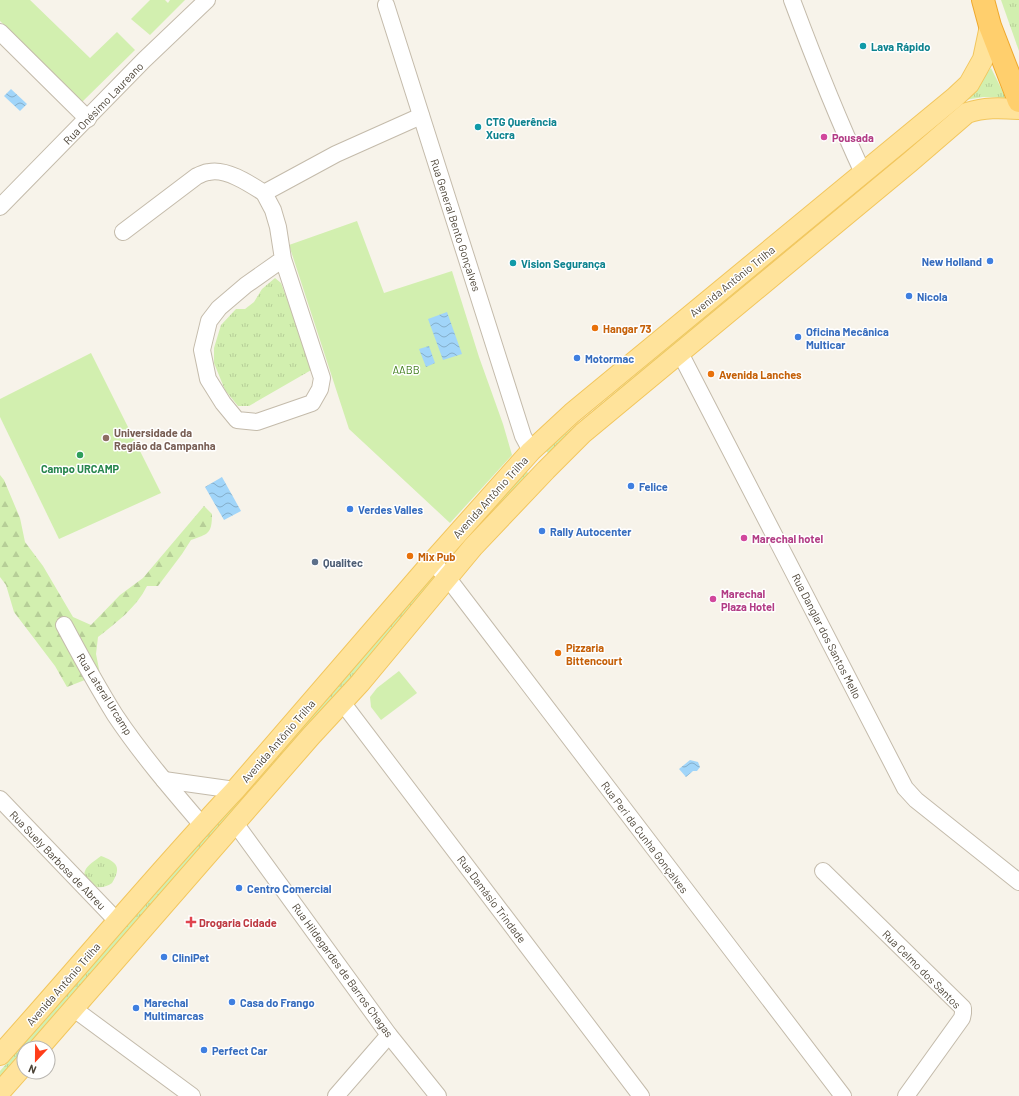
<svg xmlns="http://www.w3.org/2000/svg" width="1019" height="1096" font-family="Barlow,sans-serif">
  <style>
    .grass { fill: url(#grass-tufts) }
    .forest { fill: url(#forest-firs) }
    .park { fill: #d2efaf }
    .water { fill: url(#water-waves) }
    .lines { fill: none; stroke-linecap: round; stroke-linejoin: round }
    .minor-casing { stroke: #c4bbab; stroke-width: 18 }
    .major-casing { stroke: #f2c65d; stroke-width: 22 }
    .highway-casing { stroke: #efa82c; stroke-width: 24 }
    .minor { stroke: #fff; stroke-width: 16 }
    .major { stroke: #ffe39b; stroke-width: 20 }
    .highway { stroke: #ffcf6d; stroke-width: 22 }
    .culture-dot { fill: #0f9aa8; stroke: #fff; stroke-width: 1.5 }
    .hotel-dot { fill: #d1479c; stroke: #fff; stroke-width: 1.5 }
    .shop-dot { fill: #3f7fe0; stroke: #fff; stroke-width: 1.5 }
    .food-dot { fill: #e8710a; stroke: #fff; stroke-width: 1.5 }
    .education-dot { fill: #8d6e63; stroke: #fff; stroke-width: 1.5 }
    .leisure-dot { fill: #2e9e5b; stroke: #fff; stroke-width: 1.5 }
    .service-dot { fill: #5c6f8a; stroke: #fff; stroke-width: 1.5 }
    .health-dot { fill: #e0444e; stroke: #fff; stroke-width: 1.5 }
    .labels { text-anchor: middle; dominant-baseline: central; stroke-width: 3; stroke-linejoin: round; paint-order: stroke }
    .culture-label { font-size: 11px; font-weight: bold; fill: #0d838f; stroke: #fff; text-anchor: start }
    .street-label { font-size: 11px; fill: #4c4437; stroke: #fff }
    .hotel-label { font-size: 11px; font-weight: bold; fill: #b23c85; stroke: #fff; text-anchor: start }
    .shop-label { font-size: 11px; font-weight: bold; fill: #366cbe; stroke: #fff; text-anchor: start }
    .food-label { font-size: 11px; font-weight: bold; fill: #c56008; stroke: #fff; text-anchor: start }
    .park-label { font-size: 11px; fill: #448021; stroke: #fff }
    .education-label { font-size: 11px; font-weight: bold; fill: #785e54; stroke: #fff; text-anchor: start }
    .leisure-label { font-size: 11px; font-weight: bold; fill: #27864d; stroke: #fff }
    .service-label { font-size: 11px; font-weight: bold; fill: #4e5e75; stroke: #fff; text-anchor: start }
    .health-label { font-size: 11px; font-weight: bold; fill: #be3a42; stroke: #fff; text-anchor: start }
  </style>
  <defs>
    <pattern id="grass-tufts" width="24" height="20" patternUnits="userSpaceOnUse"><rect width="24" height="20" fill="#d2efaf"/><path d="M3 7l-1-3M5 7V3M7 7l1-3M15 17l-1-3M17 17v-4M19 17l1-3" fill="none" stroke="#b6ce97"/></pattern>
    <pattern id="forest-firs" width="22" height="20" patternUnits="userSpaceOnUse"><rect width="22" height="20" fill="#d2efaf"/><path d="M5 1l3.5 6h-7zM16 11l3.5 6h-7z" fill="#b6ce97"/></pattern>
    <pattern id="water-waves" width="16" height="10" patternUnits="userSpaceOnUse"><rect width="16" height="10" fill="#a1d5f9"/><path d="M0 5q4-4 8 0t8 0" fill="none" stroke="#85aeca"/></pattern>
  </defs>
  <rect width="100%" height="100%" fill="#f7f3ea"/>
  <g class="grass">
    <polygon points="1001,0 1019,0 1019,51"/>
    <polygon points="991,68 1006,98 983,97 965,100"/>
    <polygon points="948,114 952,118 549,454 546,451 564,435 820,220"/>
    <polygon points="275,278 281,283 313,369 249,406 238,406 225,390 214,363 214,348 221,325 236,309 245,309 254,302 262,289"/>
    <polygon points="526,471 530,475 26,1048 24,1048 24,1050 0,1077 0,1071"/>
    <path d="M101 856C117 862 122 867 112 883 108 886 102 888 97 887 92 885 82 877 85 871 87 865 96 860 101 856Z"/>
  </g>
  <path class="forest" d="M0 475 4 480 20 518 25 542 43 566 73 617 91 625 120 595 143 578 204 506 212 514C212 534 208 534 191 540L182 554 158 586H147C136 608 117 622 98 637L96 654 100 674 67 687 55 666 14 612 6 585 0 577Z"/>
  <g class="park">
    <polygon points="0,0 30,0 90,58 117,32 135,50 82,102 0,21"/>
    <polygon points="150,0 165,0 168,3 170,0 185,0 150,35 131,19"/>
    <polygon points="357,221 384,293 452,271 479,357 503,424 512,455 450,523 349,429 289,245"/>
    <polygon points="91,353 161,493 59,539 0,417 0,399"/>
    <polygon points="399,671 417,693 381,720 371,707 370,697 377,688"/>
  </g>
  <g class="water">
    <polygon points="11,89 27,104 20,111 4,96"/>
    <polygon points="447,312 462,354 443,360 428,319"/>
    <polygon points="429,346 435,363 426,367 419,349"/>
    <polygon points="222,477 241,511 224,520 205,487"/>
    <polygon points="690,760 698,762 700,767 697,771 693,771 686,777 679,769"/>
  </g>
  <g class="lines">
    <defs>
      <g id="minor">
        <path d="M792 0C814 59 837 117 863 173"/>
        <polyline points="386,5 523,436 531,451"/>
        <polyline points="0,32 88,119"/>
        <polyline points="264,193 273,210 278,227 283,259 322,378 320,389 312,403 257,422 237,420 223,403 208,379 202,350 209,321 219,308 246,285 283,259"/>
        <polyline points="0,207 144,60 207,0"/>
        <path d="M123 232 197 176C200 175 205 172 209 172 226 168 250 184 264 193L336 154 421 116"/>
        <polyline points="680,353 905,788 916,800 1019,882"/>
        <polyline points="432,562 447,577 843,1096"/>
        <path d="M64 625C80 655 97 686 115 715 141 754 172 790 202 825"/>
        <polyline points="342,702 641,1096"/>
        <polyline points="164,780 235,790"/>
        <polyline points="0,799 117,921"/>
        <polyline points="235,823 389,1035 438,1096"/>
        <polyline points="823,871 963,1008 963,1013 962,1018 906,1096"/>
        <polyline points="74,1009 192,1096"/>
        <polyline points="336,1096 389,1035"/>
      </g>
      <g id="major">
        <path d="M39 1048 311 736 360 683 473 547 546 470 583 433 910 162 967 113C984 107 1001 108 1019 109"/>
        <path d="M0 1055C79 967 154 876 235 790L432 562 531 451 572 413 954 98 969 84 983 59 990 26"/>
        <polyline points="0,1092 24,1065"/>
      </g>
      <polyline id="highway" points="983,0 990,26 1019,101"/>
    </defs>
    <use href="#minor" class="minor-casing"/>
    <use href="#major" class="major-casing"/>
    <use href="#highway" class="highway-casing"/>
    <use href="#minor" class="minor"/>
    <use href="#major" class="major"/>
    <use href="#highway" class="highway"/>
  </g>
  <g class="culture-dot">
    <circle cx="863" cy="46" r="4"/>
    <circle cx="478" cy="127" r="4"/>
    <circle cx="513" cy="263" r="4"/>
  </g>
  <g class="hotel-dot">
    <circle cx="824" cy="137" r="4"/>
    <circle cx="744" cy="538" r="4"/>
    <circle cx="713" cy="599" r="4"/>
  </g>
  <g class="shop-dot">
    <circle cx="990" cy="261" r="4"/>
    <circle cx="909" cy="296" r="4"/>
    <circle cx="798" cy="337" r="4"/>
    <circle cx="577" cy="358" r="4"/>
    <circle cx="631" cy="486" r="4"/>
    <circle cx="350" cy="509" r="4"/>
    <circle cx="542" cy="531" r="4"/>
    <circle cx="239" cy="888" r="4"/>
    <circle cx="164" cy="957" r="4"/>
    <circle cx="232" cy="1002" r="4"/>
    <circle cx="136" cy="1008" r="4"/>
    <circle cx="204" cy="1050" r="4"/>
  </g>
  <g class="food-dot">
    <circle cx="595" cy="328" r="4"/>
    <circle cx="711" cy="374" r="4"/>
    <circle cx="410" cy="556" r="4"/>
    <circle cx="558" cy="653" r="4"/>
  </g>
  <circle class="education-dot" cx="106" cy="438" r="4"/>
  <circle class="leisure-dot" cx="80" cy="455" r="4"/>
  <circle class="service-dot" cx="315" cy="562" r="4"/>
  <path class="health-dot" d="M189 916h4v4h4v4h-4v4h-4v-4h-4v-4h4z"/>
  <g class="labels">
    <g class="culture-label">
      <text x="871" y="46">Lava Rápido</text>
      <text x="486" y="121">CTG Querência<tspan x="486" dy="13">Xucra</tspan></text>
      <text x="521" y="263">Vision Segurança</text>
    </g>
    <g class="street-label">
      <text transform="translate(103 103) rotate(-46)">Rua Onésimo Laureano</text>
      <text transform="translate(456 225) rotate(72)">Rua General Bento Gonçalves</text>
      <text transform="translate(732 281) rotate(-39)">Avenida Antônio Trilha</text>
      <text transform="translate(490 497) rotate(-48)">Avenida Antônio Trilha</text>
      <text transform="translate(827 636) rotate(63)">Rua Danglar dos Santos Mello</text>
      <text transform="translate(105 694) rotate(58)">Rua Lateral Urcamp</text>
      <text transform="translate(278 741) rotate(-49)">Avenida Antônio Trilha</text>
      <text transform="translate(645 837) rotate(53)">Rua Peri da Cunha Gonçalves</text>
      <text transform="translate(58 860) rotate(46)">Rua Suely Barbosa de Abreu</text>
      <text transform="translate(492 899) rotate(53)">Rua Damásio Trindade</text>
      <text transform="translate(922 969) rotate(45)">Rua Celmo dos Santos</text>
      <text transform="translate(343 970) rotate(54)">Rua Hildegardes de Barros Chagas</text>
      <text transform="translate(63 984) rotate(-49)">Avenida Antônio Trilha</text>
    </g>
    <g class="hotel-label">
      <text x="832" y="137">Pousada</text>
      <text x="752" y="538">Marechal hotel</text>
      <text x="721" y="593">Marechal<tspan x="721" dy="13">Plaza Hotel</tspan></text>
    </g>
    <g class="shop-label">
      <text x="982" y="261" text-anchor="end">New Holland</text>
      <text x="917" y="296">Nicola</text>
      <text x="806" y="331">Oficina Mecânica<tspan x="806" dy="13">Multicar</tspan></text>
      <text x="585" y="358">Motormac</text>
      <text x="639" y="486">Felice</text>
      <text x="358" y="509">Verdes Valles</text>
      <text x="550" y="531">Rally Autocenter</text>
      <text x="247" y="888">Centro Comercial</text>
      <text x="172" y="957">CliniPet</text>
      <text x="144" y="1002">Marechal<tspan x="144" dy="13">Multimarcas</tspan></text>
      <text x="240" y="1002">Casa do Frango</text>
      <text x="212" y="1050">Perfect Car</text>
    </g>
    <g class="food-label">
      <text x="603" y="328">Hangar 73</text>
      <text x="719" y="374">Avenida Lanches</text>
      <text x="418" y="556">Mix Pub</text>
      <text x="566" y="647">Pizzaria<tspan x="566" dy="13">Bittencourt</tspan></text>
    </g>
    <g class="park-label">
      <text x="406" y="369">AABB</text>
    </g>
    <g class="education-label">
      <text x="114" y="432">Universidade da<tspan x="114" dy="13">Região da Campanha</tspan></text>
    </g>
    <g class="leisure-label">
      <text x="80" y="468">Campo URCAMP</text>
    </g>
    <g class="service-label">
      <text x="323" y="562">Qualitec</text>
    </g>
    <g class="health-label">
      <text x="199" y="922">Drogaria Cidade</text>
    </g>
  </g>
  <g transform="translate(36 1060) rotate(202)"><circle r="19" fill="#ffffff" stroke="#b7b4af"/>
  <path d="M0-3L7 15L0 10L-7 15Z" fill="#ff3d19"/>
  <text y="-6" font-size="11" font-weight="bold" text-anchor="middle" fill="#4c4437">N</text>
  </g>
</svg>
